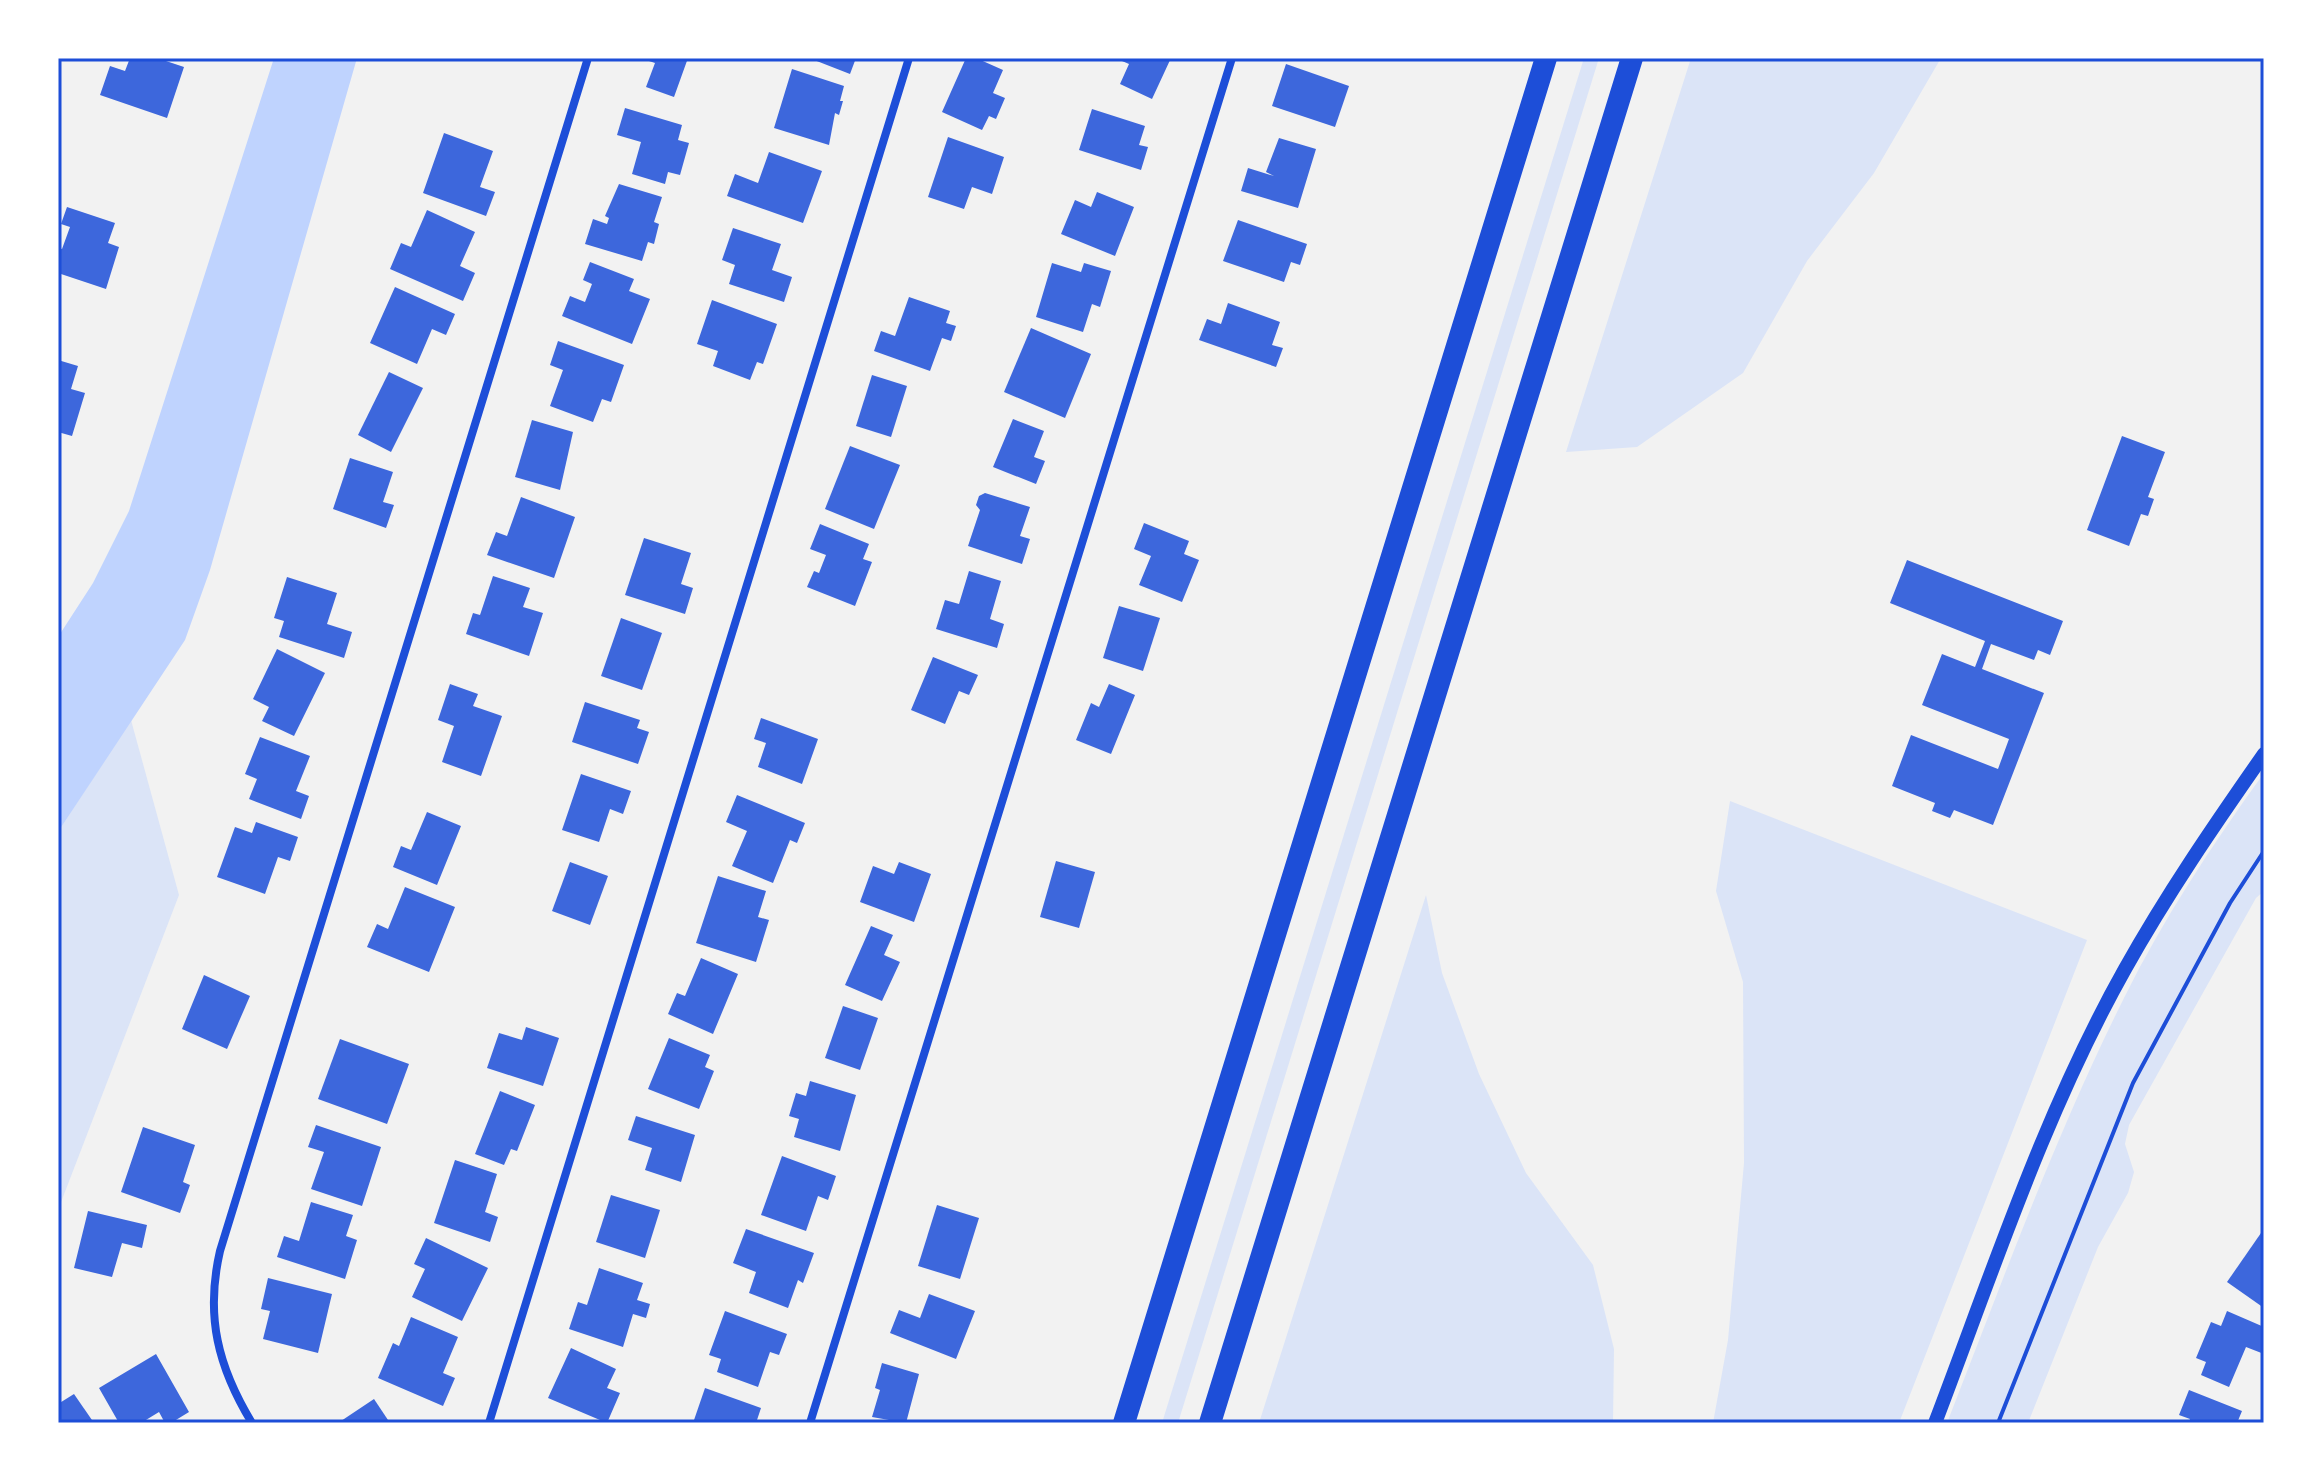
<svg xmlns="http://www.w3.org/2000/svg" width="2322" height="1481" font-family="Mulish,sans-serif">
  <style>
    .green { fill: #dbe4f7 }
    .water { fill: #bfd3fe }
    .building { fill: #3d67dc }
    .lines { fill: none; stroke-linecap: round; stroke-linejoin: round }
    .path { stroke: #1d4ed8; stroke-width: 4 }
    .minor { stroke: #1d4ed8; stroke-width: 8 }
    .tertiary { stroke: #1d4ed8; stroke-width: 14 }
    .motorway { stroke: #1d4ed8; stroke-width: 22 }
    .neatline { fill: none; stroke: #1d4ed8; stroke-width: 3 }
  </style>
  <rect width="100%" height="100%" fill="#f2f2f2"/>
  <g class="green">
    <polygon points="1584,58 1599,58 1178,1423 1162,1423"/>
    <polygon points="1691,58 1941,58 1874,173 1807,261 1743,373 1637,447 1566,452"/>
    <polygon points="131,720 179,895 58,1210 58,832"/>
    <path d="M2264 773V891L2256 898 2129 1125 2125 1144 2134 1172 2128 1193 2098 1247 2028 1423H1947C2003 1280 2055 1136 2124 998 2163 919 2212 845 2264 773Z"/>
    <polygon points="1730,801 2087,940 1899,1423 1713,1423 1728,1340 1744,1163 1743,982 1716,891"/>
    <polygon points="1426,895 1442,973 1479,1074 1526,1173 1593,1265 1614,1349 1613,1423 1259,1423"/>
  </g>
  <polygon class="water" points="274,58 357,58 210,570 185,640 58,832 58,637 93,583 129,511"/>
  <g class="building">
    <polygon points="130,58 157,58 184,67 167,118 100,95 110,66 125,71"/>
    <polygon points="640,58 688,58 674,97 646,87 655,63"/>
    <polygon points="809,58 856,58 850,74"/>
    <polygon points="966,58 976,58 1003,70 993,93 1005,98 996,119 989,116 982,130 942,112"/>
    <polygon points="1115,58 1171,58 1152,99 1120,84 1129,64"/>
    <polygon points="1286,64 1349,86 1335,127 1272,106"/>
    <polygon points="792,69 844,86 840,101 843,101 839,115 835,113 829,145 774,128"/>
    <polygon points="625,108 682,125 678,140 689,143 680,175 668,172 665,184 632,174 641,142 617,135"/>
    <polygon points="1092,109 1145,126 1139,145 1148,147 1141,170 1079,150"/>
    <polygon points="444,133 493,151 480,187 495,192 486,216 423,193"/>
    <polygon points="948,137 1004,157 992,194 972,187 964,209 928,197"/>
    <polygon points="1279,138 1316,149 1298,208 1241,191 1248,168 1274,176 1266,172"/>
    <polygon points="769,152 822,171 803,223 727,196 735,174 758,183"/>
    <polygon points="619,184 662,197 654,222 659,224 654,244 648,242 642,261 585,244 593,219 607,224 609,218 605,216"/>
    <polygon points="1097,192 1134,207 1115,256 1061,234 1075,200 1091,207"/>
    <polygon points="67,207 115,223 108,243 119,247 106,289 58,273 58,248 62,249 70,227 61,224"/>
    <polygon points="427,210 475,232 460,266 475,273 463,301 390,269 401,243 411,247"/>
    <polygon points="1238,220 1307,244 1300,265 1291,262 1284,282 1223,261"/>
    <polygon points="733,228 781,244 772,270 792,277 784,302 729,284 735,265 722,260"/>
    <polygon points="590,262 634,279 629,291 650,299 632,344 562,316 570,296 585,302 592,284 583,280"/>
    <polygon points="1052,263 1081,272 1084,263 1111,271 1100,307 1092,304 1083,332 1036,317"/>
    <polygon points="395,287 455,314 446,335 432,329 417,364 370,343"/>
    <polygon points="909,297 950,311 946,323 956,326 951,341 942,338 930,371 874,351 881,331 895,336"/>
    <polygon points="712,300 777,324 763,364 757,362 750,380 713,366 718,351 697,344"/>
    <polygon points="1228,303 1280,322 1272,345 1283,348 1276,367 1199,340 1207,319 1221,324"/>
    <polygon points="1031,328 1091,354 1065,418 1004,392"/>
    <polygon points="558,341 624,365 611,402 602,399 593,422 550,406 563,370 550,365"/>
    <polygon points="58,360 78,366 71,389 85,393 72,436 58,432"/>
    <polygon points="389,372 423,388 391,452 358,435"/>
    <polygon points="872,375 907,386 891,437 856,426"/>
    <polygon points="1013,419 1044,431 1034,457 1045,461 1036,484 993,467"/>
    <polygon points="532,420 573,432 560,490 515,477"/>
    <polygon points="2122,436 2165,452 2148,497 2154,499 2148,516 2141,514 2129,546 2087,530"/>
    <polygon points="850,446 900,465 874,529 825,509"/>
    <polygon points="350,458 393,472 383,502 394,505 386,528 333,509"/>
    <polygon points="985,493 1030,507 1020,536 1030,539 1022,564 968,546 980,510 976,505 979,496"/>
    <polygon points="521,497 575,517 554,578 487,555 496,532 507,536"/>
    <polygon points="1144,523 1189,541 1184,554 1199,560 1182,602 1139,585 1151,556 1134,549"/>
    <polygon points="820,524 869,544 863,559 872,562 855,606 807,587 814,571 819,573 826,555 810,549"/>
    <polygon points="644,538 691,553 681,584 693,588 685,614 625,595"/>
    <polygon points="1907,560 2063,621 2050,655 2038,650 2034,660 1991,644 1982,669 2044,693 1993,825 1954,810 1950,818 1932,811 1935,803 1892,786 1911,735 1998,769 2009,739 1922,705 1942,654 1975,667 1985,641 1890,603"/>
    <polygon points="969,571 1001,581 990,619 1004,624 997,648 936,629 945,600 959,604"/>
    <polygon points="493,576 530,588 523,607 543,613 529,656 466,634 473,613 480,615"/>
    <polygon points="287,577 337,593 327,624 352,632 344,658 279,637 284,621 274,618"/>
    <polygon points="1119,606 1160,618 1143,671 1103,658"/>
    <polygon points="621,618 662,633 642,690 601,676"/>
    <polygon points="277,649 325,673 294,736 262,721 269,707 253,699"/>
    <polygon points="933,657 978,675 969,695 959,691 945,724 911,710"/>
    <polygon points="450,684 478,694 473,706 502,716 481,776 442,762 454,726 438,720"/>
    <polygon points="1109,684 1135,695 1111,754 1076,740 1091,703 1099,707"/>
    <polygon points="585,702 640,720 637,728 649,732 638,764 572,742"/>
    <polygon points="761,718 818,739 802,784 758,767 766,743 754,739"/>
    <polygon points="260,737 310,756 296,791 309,796 301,819 249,799 257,779 245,774"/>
    <polygon points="581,774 631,791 623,814 610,809 599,842 562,830"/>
    <polygon points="737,795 805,823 797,843 790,840 773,883 732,866 747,831 726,822"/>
    <polygon points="427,812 461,826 437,885 393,867 401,846 411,850"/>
    <polygon points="256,822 298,837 290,861 278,857 265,894 217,877 235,827 252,833"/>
    <polygon points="1056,861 1095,872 1079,928 1040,917"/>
    <polygon points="570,862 608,876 590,925 552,911"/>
    <polygon points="899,862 931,874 914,922 860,902 873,866 894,874"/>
    <polygon points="718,876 766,891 758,917 769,920 756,962 696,943"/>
    <polygon points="405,887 455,907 429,972 367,947 377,924 388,929"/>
    <polygon points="871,926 893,935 884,955 900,962 882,1001 845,985"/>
    <polygon points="701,958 738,974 713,1034 668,1014 677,993 685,996"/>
    <polygon points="204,975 250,996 227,1049 182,1029"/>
    <polygon points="843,1006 878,1018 860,1070 825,1058"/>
    <polygon points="526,1027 559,1038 543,1086 487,1068 499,1033 522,1040"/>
    <polygon points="669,1038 710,1055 705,1067 714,1071 699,1109 648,1089"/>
    <polygon points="340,1039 409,1064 387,1124 318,1099"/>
    <polygon points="810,1081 856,1095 840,1151 794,1137 799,1119 789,1116 796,1093 806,1096"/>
    <polygon points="500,1091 535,1105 517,1151 511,1149 504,1165 475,1154"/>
    <polygon points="636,1116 695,1135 681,1182 645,1170 652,1148 628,1140"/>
    <polygon points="316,1125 381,1147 362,1206 311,1189 324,1152 308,1147"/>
    <polygon points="143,1127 195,1145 183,1182 190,1185 180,1213 121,1192"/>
    <polygon points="782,1156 836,1176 828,1200 818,1196 806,1231 761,1215"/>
    <polygon points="455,1160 497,1174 485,1212 498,1217 490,1242 434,1223"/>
    <polygon points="611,1195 660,1210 645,1258 596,1242"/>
    <polygon points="311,1202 353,1215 346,1236 357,1240 345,1279 277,1257 284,1236 299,1241"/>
    <polygon points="937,1205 979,1218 960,1279 918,1266"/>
    <polygon points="88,1211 147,1225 142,1248 122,1243 112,1277 74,1268"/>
    <polygon points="746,1229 814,1253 803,1283 798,1280 788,1308 749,1293 756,1272 733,1263"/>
    <polygon points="2261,1233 2264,1235 2264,1308 2227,1282"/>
    <polygon points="426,1238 488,1268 462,1321 412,1297 425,1269 414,1264"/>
    <polygon points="599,1268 643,1283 637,1300 650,1304 646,1318 633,1314 623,1347 569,1329 578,1302 587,1305"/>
    <polygon points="268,1278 332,1294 318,1353 263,1339 270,1311 261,1309"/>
    <polygon points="929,1294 975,1311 956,1359 890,1333 899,1310 920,1318"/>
    <polygon points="725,1311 787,1334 779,1355 770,1352 758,1387 717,1372 721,1359 709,1355"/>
    <polygon points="2227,1311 2264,1327 2264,1354 2246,1347 2229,1387 2201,1375 2206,1362 2196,1358 2211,1322 2221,1326"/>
    <polygon points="411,1317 458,1337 443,1373 455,1378 443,1406 378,1378 393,1343 399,1346"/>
    <polygon points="571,1348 616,1369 607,1388 620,1393 607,1423 548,1398"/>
    <polygon points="156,1354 189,1412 171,1423 165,1423 159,1412 141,1423 119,1423 99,1388"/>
    <polygon points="882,1363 919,1374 906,1423 872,1417 880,1390 875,1388"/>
    <polygon points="705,1388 761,1408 756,1423 693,1423"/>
    <polygon points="2189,1390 2242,1411 2237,1423 2188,1423 2190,1419 2179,1415"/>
    <polygon points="74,1394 94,1423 58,1423 58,1404"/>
    <polygon points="374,1399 390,1423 338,1423"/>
  </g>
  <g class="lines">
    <polyline class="path" points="1998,1423 2133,1083 2230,903 2264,851"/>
    <g class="minor">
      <path d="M252 1423C218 1367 205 1316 220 1251L588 58"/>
      <polyline points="489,1423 909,58"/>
      <polyline points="810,1423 1232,58"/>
    </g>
    <path class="tertiary" d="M1935 1423C1993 1271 2045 1111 2125 969 2167 894 2215 824 2264 754"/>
    <g class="motorway">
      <polyline points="1124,1423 1546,58"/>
      <polyline points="1210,1423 1632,58"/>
    </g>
  </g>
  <rect width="2322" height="1481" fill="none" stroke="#ffffff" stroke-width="120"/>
  <rect x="60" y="60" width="2202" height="1361" class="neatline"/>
</svg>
